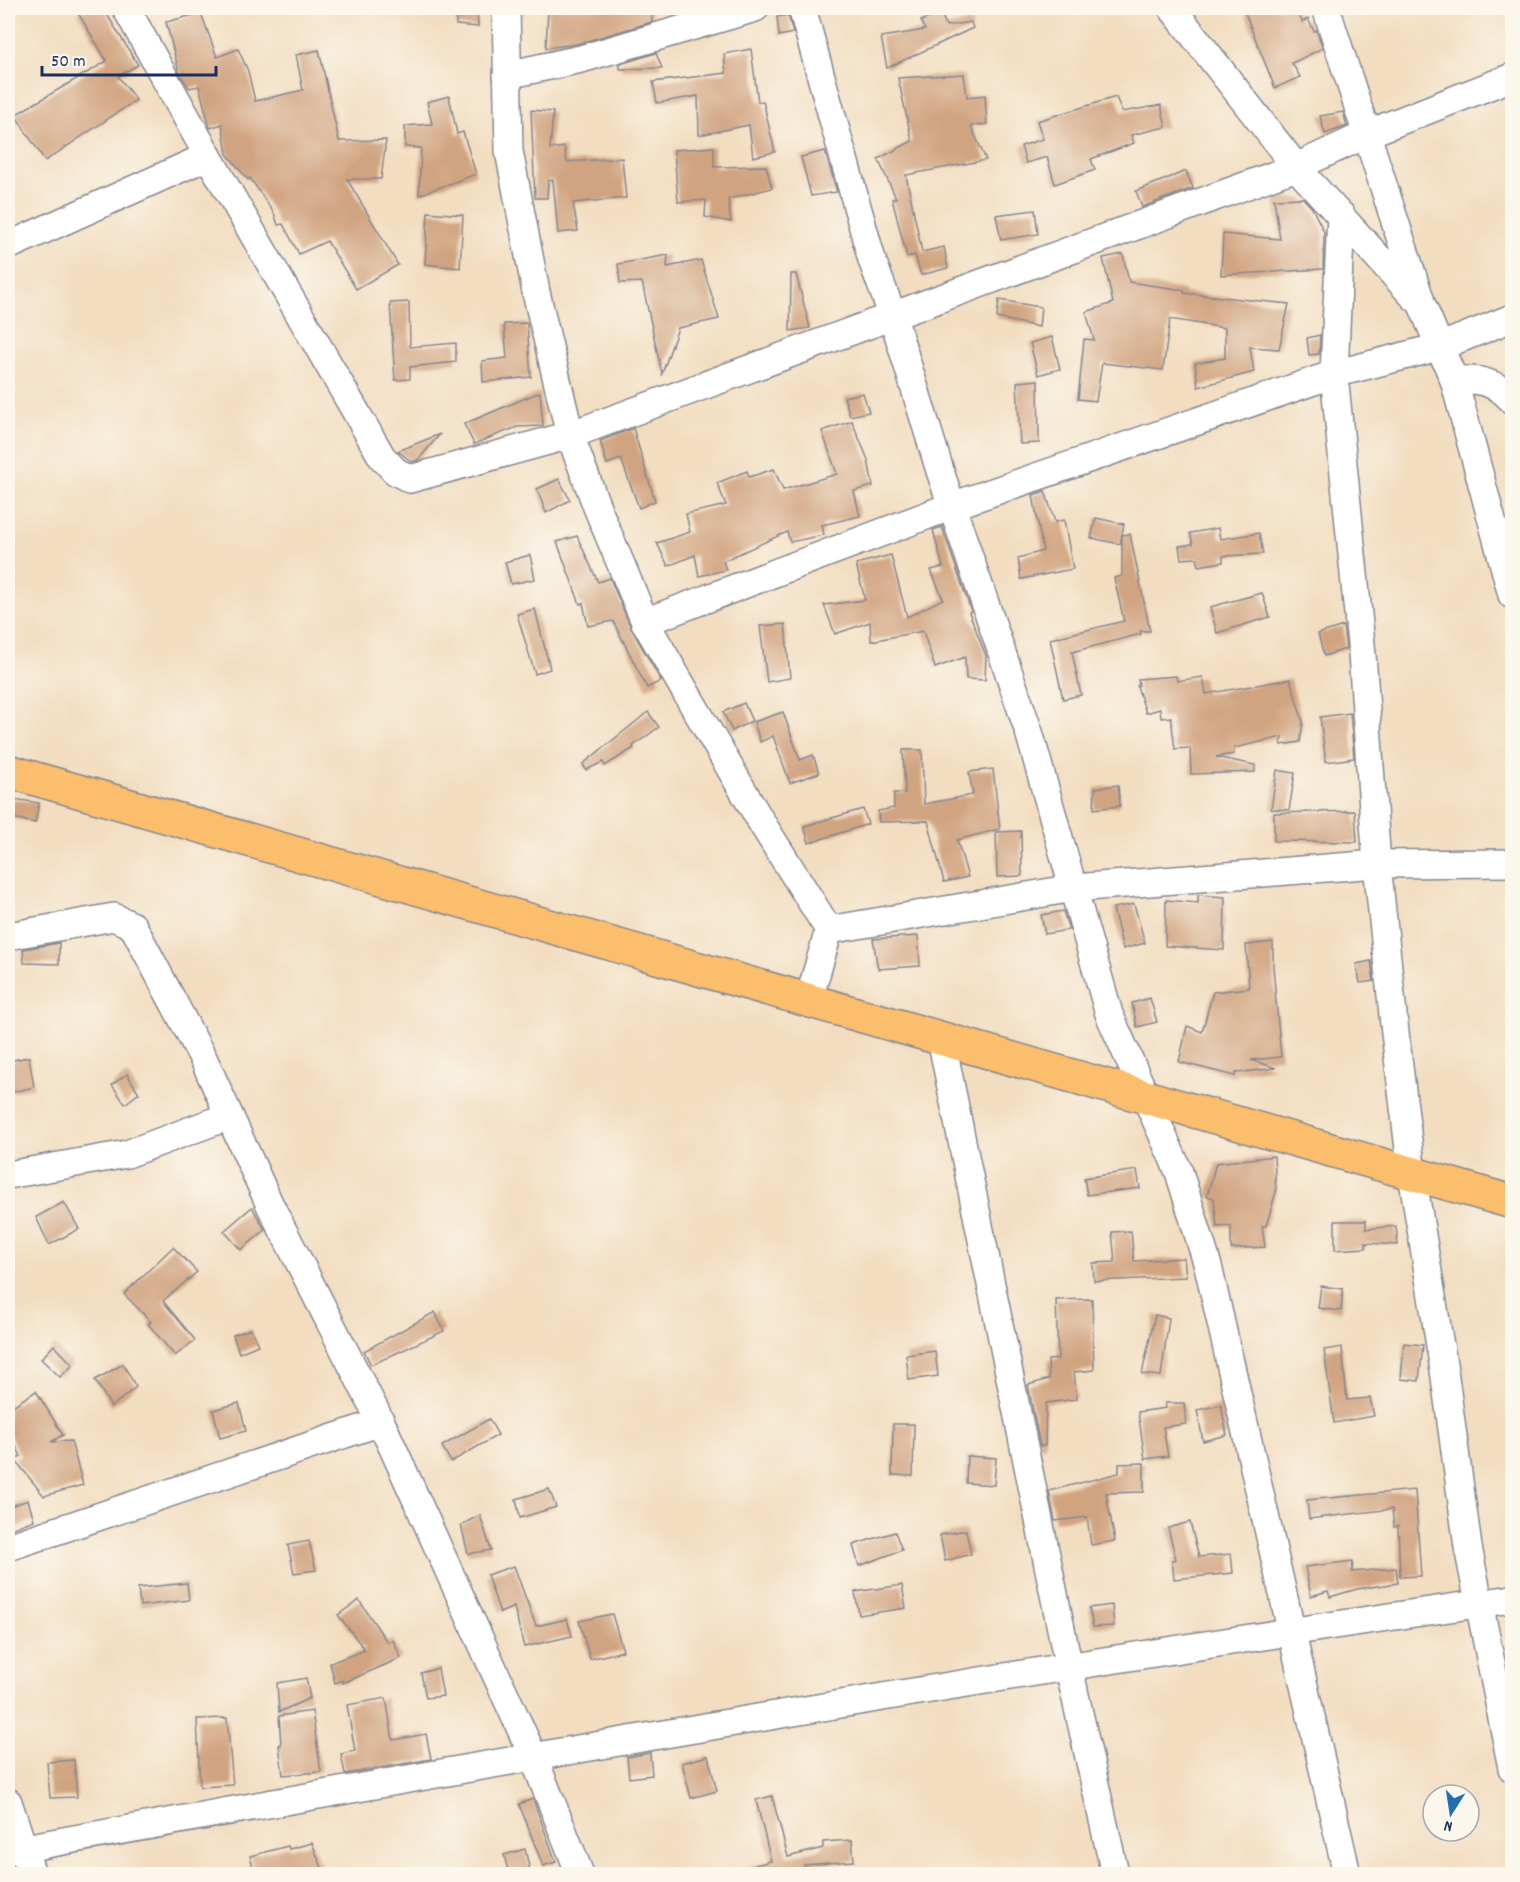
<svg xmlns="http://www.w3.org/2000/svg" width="1520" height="1882" font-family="Dekko,sans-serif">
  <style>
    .building { fill: #d1a481 }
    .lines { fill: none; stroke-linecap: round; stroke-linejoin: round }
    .minor-casing { stroke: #86868f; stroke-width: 30 }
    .trunk-casing { stroke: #86868f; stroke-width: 36 }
    .minor { stroke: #fff; stroke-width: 27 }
    .trunk { stroke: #fabe6d; stroke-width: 33 }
  </style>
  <rect width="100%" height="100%" fill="#fbf7ec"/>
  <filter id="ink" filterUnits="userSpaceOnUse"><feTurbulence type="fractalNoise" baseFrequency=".0167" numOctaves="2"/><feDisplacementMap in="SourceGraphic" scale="12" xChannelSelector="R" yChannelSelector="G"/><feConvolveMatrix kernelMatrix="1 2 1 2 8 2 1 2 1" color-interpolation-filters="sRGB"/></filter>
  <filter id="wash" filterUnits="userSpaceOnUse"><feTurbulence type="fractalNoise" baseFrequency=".008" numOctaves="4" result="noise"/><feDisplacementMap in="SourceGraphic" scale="24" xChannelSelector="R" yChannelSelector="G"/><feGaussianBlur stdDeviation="1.35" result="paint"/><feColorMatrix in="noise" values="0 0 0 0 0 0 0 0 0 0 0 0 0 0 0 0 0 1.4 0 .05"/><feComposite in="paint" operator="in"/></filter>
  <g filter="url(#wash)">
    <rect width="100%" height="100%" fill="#f2ddc0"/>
    <g id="blocks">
      <g class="building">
        <polygon points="88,8 103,8 138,65 118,76 136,100 45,161 15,115 107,61 78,13"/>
        <polygon points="456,8 477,8 478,27 456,25"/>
        <polygon points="548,8 652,8 652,22 577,44 546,48"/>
        <polygon points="1243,8 1296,8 1302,22 1308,19 1314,31 1316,30 1323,48 1292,63 1300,77 1275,88"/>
        <polygon points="201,13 217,57 238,49 248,71 255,101 303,90 296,55 319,50 339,141 386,140 381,179 347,179 398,265 356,289 327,241 299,254 283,224 278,225 274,213 250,178 248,180 227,154 222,124 210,128 199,86 189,88 179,72 166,22"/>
        <polygon points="941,13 946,26 971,22 973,28 887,68 881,37 925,30 921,21"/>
        <polygon points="788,15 793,33 779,36 777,17"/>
        <polygon points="751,49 758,102 763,101 775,152 753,157 749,125 699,135 698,96 657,103 653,82 726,73 724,54"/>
        <polygon points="656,53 662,68 620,69 620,64"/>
        <polygon points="964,74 967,97 985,95 987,124 971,126 986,160 906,175 922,252 944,247 948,268 921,275 915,255 907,257 892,199 896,198 878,159 912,141 898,78"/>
        <polygon points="449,96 457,134 463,132 476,174 419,195 421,148 405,147 405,126 432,124 427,102"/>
        <polygon points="1116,97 1122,112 1161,105 1166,127 1131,135 1134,143 1091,159 1095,170 1055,184 1047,157 1026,163 1021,146 1043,139 1037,121"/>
        <polygon points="531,110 553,112 550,149 564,147 567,162 622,158 626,198 573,203 578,231 558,233 553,180 548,181 547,198 535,198"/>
        <polygon points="1343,112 1347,126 1325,134 1320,116"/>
        <polygon points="714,147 714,167 766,166 772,188 728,199 731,222 705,217 706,200 678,202 674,150"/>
        <polygon points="825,151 837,192 811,196 801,157"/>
        <polygon points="1186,171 1193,188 1142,207 1136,191"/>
        <polygon points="1303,198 1312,208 1324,232 1323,269 1221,275 1223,234 1280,239 1274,199"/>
        <polygon points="1035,210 1038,234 1001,240 996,215"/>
        <polygon points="428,212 463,215 460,268 425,264"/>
        <polygon points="1123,254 1129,282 1184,290 1184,293 1289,304 1279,349 1250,347 1254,372 1198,387 1195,363 1225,358 1225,328 1170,319 1163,370 1102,363 1096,401 1078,399 1084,339 1094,340 1086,312 1113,303 1103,258"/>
        <polygon points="668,255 667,267 701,260 719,319 678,328 662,374 642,282 620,283 618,264"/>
        <polygon points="791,274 796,274 810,328 790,331"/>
        <polygon points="999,300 1041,307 1039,327 997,318"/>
        <polygon points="409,302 410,347 456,343 456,362 410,367 410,379 395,380 390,303"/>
        <polygon points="527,323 531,377 483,382 482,361 507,358 504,324"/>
        <polygon points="1320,335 1319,354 1309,355 1307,338"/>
        <polygon points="1052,337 1060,369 1038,375 1030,343"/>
        <polygon points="1038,380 1039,443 1020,444 1017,382"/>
        <polygon points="540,392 543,426 517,427 474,444 464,424"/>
        <polygon points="863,393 869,412 850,416 844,397"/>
        <polygon points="852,421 868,460 873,486 854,491 860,516 822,525 824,535 790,542 787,532 723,561 726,570 699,576 695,555 668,566 657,543 690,532 686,514 726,505 717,483 747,471 749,477 774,469 783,490 837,474 822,431"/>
        <polygon points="633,428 655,501 639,508 621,459 607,464 600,441"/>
        <polygon points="440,434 418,460 412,462 398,451"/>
        <polygon points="559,479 570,500 546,513 537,489"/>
        <polygon points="1045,491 1055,522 1064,520 1073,569 1021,579 1018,558 1043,551 1033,495"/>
        <polygon points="1096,518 1124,524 1120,544 1091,538"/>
        <polygon points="942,527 971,611 969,612 986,656 985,680 966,679 965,657 935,668 923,631 871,641 870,622 835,634 824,605 865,600 856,564 891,555 907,617 943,599 931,570 943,567 933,530"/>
        <polygon points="1218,528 1220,539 1259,533 1263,554 1223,556 1223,562 1199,566 1197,558 1181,559 1179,546 1193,544 1190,533"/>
        <polygon points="1130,534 1150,631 1140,631 1141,634 1072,652 1081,695 1063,699 1050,639 1124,621 1114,578 1122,576 1122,535"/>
        <polygon points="577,536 598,582 610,578 631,628 661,681 647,688 613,621 588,626 583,603 580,604 557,542"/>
        <polygon points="530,555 535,579 511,584 505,562"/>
        <polygon points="1262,593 1270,617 1217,633 1210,607"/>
        <polygon points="535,609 550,669 535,674 517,614"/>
        <polygon points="785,624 790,678 767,682 760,626"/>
        <polygon points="1343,626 1346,649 1324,656 1318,634"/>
        <polygon points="1176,676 1177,681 1203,677 1206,694 1290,679 1303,722 1300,742 1281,745 1282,737 1234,748 1234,754 1216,757 1255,765 1255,772 1191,774 1190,748 1175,749 1171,717 1161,718 1160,709 1146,713 1137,686 1139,685 1138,679"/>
        <polygon points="744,703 752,721 732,731 723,712"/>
        <polygon points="648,712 659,727 633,746 634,748 605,766 603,762 586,770 583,764"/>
        <polygon points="783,712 800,760 813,755 819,773 790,783 773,736 760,742 754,722"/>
        <polygon points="1350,713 1354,758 1326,762 1320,717"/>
        <polygon points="903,750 922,750 924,804 973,795 969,772 993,769 1000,829 957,840 968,877 944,882 928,821 879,822 878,811 894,808 894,793 905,793"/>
        <polygon points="1277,770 1295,773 1289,810 1271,809"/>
        <polygon points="1118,785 1120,806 1094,809 1095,788"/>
        <polygon points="8,798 39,803 35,823 8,817"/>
        <polygon points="863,809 868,824 809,843 804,826"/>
        <polygon points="1355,811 1357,842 1274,841 1274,813"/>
        <polygon points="1021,831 1022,876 997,877 996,832"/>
        <polygon points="1198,895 1225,897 1224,950 1165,946 1166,900 1198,903"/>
        <polygon points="1134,904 1145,943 1123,949 1113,908"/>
        <polygon points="1063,911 1069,930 1045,934 1041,915"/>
        <polygon points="918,936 920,966 878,969 873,939"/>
        <polygon points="1273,942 1273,967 1281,1057 1251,1060 1276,1068 1236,1073 1235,1076 1179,1062 1187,1026 1202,1032 1213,992 1249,988 1246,945"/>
        <polygon points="59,943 59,964 24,963 23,949"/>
        <polygon points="1371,961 1374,981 1360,983 1356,964"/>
        <polygon points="1150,998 1157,1022 1137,1027 1132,1003"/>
        <polygon points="29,1057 34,1087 8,1093 8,1061"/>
        <polygon points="127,1074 139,1093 125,1104 112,1085"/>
        <polygon points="1274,1156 1276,1192 1266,1226 1262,1226 1265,1247 1231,1249 1231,1226 1217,1227 1214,1198 1207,1196 1216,1163"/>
        <polygon points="1137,1170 1140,1188 1087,1195 1084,1178"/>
        <polygon points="64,1202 79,1229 49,1245 36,1217"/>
        <polygon points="252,1207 265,1230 241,1250 224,1231"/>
        <polygon points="1335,1221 1366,1221 1366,1229 1396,1226 1398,1245 1366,1243 1366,1248 1335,1250"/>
        <polygon points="1131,1231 1134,1261 1184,1258 1186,1277 1094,1281 1093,1263 1115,1262 1112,1232"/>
        <polygon points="173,1247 197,1272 163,1301 195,1340 175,1356 148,1324 151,1322 124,1294"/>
        <polygon points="1321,1286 1343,1289 1341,1311 1318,1308"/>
        <polygon points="1092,1299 1094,1370 1074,1372 1077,1399 1046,1403 1045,1446 1040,1446 1028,1385 1049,1379 1048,1360 1058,1359 1056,1300"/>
        <polygon points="435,1312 444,1331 371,1365 364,1351"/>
        <polygon points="1155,1315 1169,1318 1161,1376 1142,1374"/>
        <polygon points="251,1329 258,1345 239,1353 233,1335"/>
        <polygon points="1404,1343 1423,1345 1419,1381 1401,1379"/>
        <polygon points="54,1345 73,1365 60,1377 41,1359"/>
        <polygon points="1342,1347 1347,1400 1370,1398 1374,1416 1334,1423 1324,1350"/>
        <polygon points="935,1351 938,1376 909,1380 906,1355"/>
        <polygon points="123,1364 136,1387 111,1407 95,1380"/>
        <polygon points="36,1391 63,1435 51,1442 71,1441 83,1485 44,1496 15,1460 21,1456 8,1432 8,1409"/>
        <polygon points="239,1403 246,1431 220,1438 213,1410"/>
        <polygon points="1165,1403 1184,1403 1186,1424 1163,1427 1168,1456 1145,1459 1138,1412 1166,1408"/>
        <polygon points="1221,1405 1227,1435 1203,1441 1197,1410"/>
        <polygon points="489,1419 498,1435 451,1462 442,1446"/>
        <polygon points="893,1424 914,1424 913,1476 892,1475"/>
        <polygon points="967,1456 996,1458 994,1485 966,1483"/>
        <polygon points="1144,1463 1144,1492 1106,1493 1115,1541 1091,1545 1087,1517 1055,1521 1049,1491 1119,1473 1119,1464"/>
        <polygon points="549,1489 556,1507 520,1518 516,1499"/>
        <polygon points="1415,1490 1421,1576 1400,1577 1398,1526 1394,1527 1392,1509 1309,1519 1307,1500"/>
        <polygon points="28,1500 34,1520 8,1530 8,1507"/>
        <polygon points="480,1515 491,1550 468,1554 461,1525"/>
        <polygon points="1190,1522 1199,1557 1231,1554 1233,1573 1174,1579 1172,1560 1176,1559 1168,1528"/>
        <polygon points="966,1530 971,1554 945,1561 940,1535"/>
        <polygon points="895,1532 902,1550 859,1566 853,1545"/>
        <polygon points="309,1541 316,1570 294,1573 288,1545"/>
        <polygon points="1353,1561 1352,1572 1396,1568 1398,1583 1357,1589 1330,1597 1328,1591 1311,1596 1305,1567"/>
        <polygon points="514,1566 536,1626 567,1619 572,1636 524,1647 514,1607 500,1613 487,1575"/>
        <polygon points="187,1583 189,1600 140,1606 138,1588"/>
        <polygon points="902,1585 906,1608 859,1615 855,1592"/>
        <polygon points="359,1600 387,1642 393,1640 401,1658 343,1683 343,1680 335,1683 330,1663 365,1650 338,1615"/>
        <polygon points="1112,1605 1114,1626 1093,1627 1089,1608"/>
        <polygon points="612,1614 623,1651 590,1659 579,1621"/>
        <polygon points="438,1668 443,1696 426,1698 421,1673"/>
        <polygon points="306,1678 310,1698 279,1712 277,1683"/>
        <polygon points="386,1698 393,1740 426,1734 431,1759 345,1774 341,1754 355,1751 347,1705"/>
        <polygon points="312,1711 321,1772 283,1775 279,1745 281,1745 279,1716"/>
        <polygon points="227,1718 233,1785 200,1787 197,1719"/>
        <polygon points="650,1753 652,1775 629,1778 627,1757"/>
        <polygon points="708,1756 717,1791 691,1798 682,1763"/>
        <polygon points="74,1760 77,1797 50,1798 47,1762"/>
        <polygon points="772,1796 788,1857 823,1848 823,1842 852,1840 854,1861 804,1865 807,1875 745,1875 744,1868 771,1861 756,1800"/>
        <polygon points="533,1799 556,1862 543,1866 519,1804"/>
        <polygon points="312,1843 325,1875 255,1875 250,1856 288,1846 289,1849"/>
        <polygon points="525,1849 530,1871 509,1875 504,1855"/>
      </g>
    </g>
  </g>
  <g filter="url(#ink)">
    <use href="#blocks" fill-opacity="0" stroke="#86868f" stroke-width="1.5"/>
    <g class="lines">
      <defs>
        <g id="minor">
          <polyline points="126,8 208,156 382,457 395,471 410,479 570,435 1296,167 1367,134 1512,77"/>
          <polyline points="506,8 509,151 536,292 570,435 597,507 645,622 763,825 829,930"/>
          <polyline points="802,8 872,260 892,314 941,474 1029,732 1109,1014 1179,1172 1208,1266 1347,1874"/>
          <polyline points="1172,8 1296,167 1415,298"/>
          <polyline points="1326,8 1422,305 1454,380 1512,595"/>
          <polyline points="507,75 581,59 755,8"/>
          <polyline points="1341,215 1334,374 1362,654 1377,864 1394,1024 1412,1174 1444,1370 1468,1547 1512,1768"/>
          <polyline points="8,246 208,156"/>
          <path d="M1454 380C1478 379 1496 381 1512 400"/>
          <polyline points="645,622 952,506 1334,374 1439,347 1512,318"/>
          <polyline points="8,936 114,917 133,926 204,1060 270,1205 381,1422 533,1756 580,1874"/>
          <polyline points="808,1002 829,930 1074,888 1377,864 1512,863"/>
          <polyline points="941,1038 1069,1668 1115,1874"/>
          <polyline points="8,1175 127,1154 229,1116"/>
          <polyline points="8,1547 381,1422"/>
          <polyline points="8,1802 32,1874"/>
          <path d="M8 1851C508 1760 1009 1671 1512 1599"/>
        </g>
        <polyline id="trunk" points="8,771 1512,1202"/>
      </defs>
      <use href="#minor" class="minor-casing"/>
      <use href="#trunk" class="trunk-casing"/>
      <use href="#minor" class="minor"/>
      <use href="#trunk" class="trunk"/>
    </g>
  </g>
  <rect width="1520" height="1882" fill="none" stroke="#fbf7ec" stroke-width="30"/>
  <g transform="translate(1451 1813) rotate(192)"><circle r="28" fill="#fbf7ec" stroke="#a1a7b3" stroke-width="1.5"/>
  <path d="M0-4.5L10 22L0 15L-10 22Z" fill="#1f6fb2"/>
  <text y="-9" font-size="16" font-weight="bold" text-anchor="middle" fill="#1b2f5e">N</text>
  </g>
  <path d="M42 66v9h174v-9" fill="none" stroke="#1b2f5e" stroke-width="3"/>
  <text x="51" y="66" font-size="18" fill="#1b2f5e" stroke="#fbf7ec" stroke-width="4.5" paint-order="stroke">50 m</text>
</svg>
